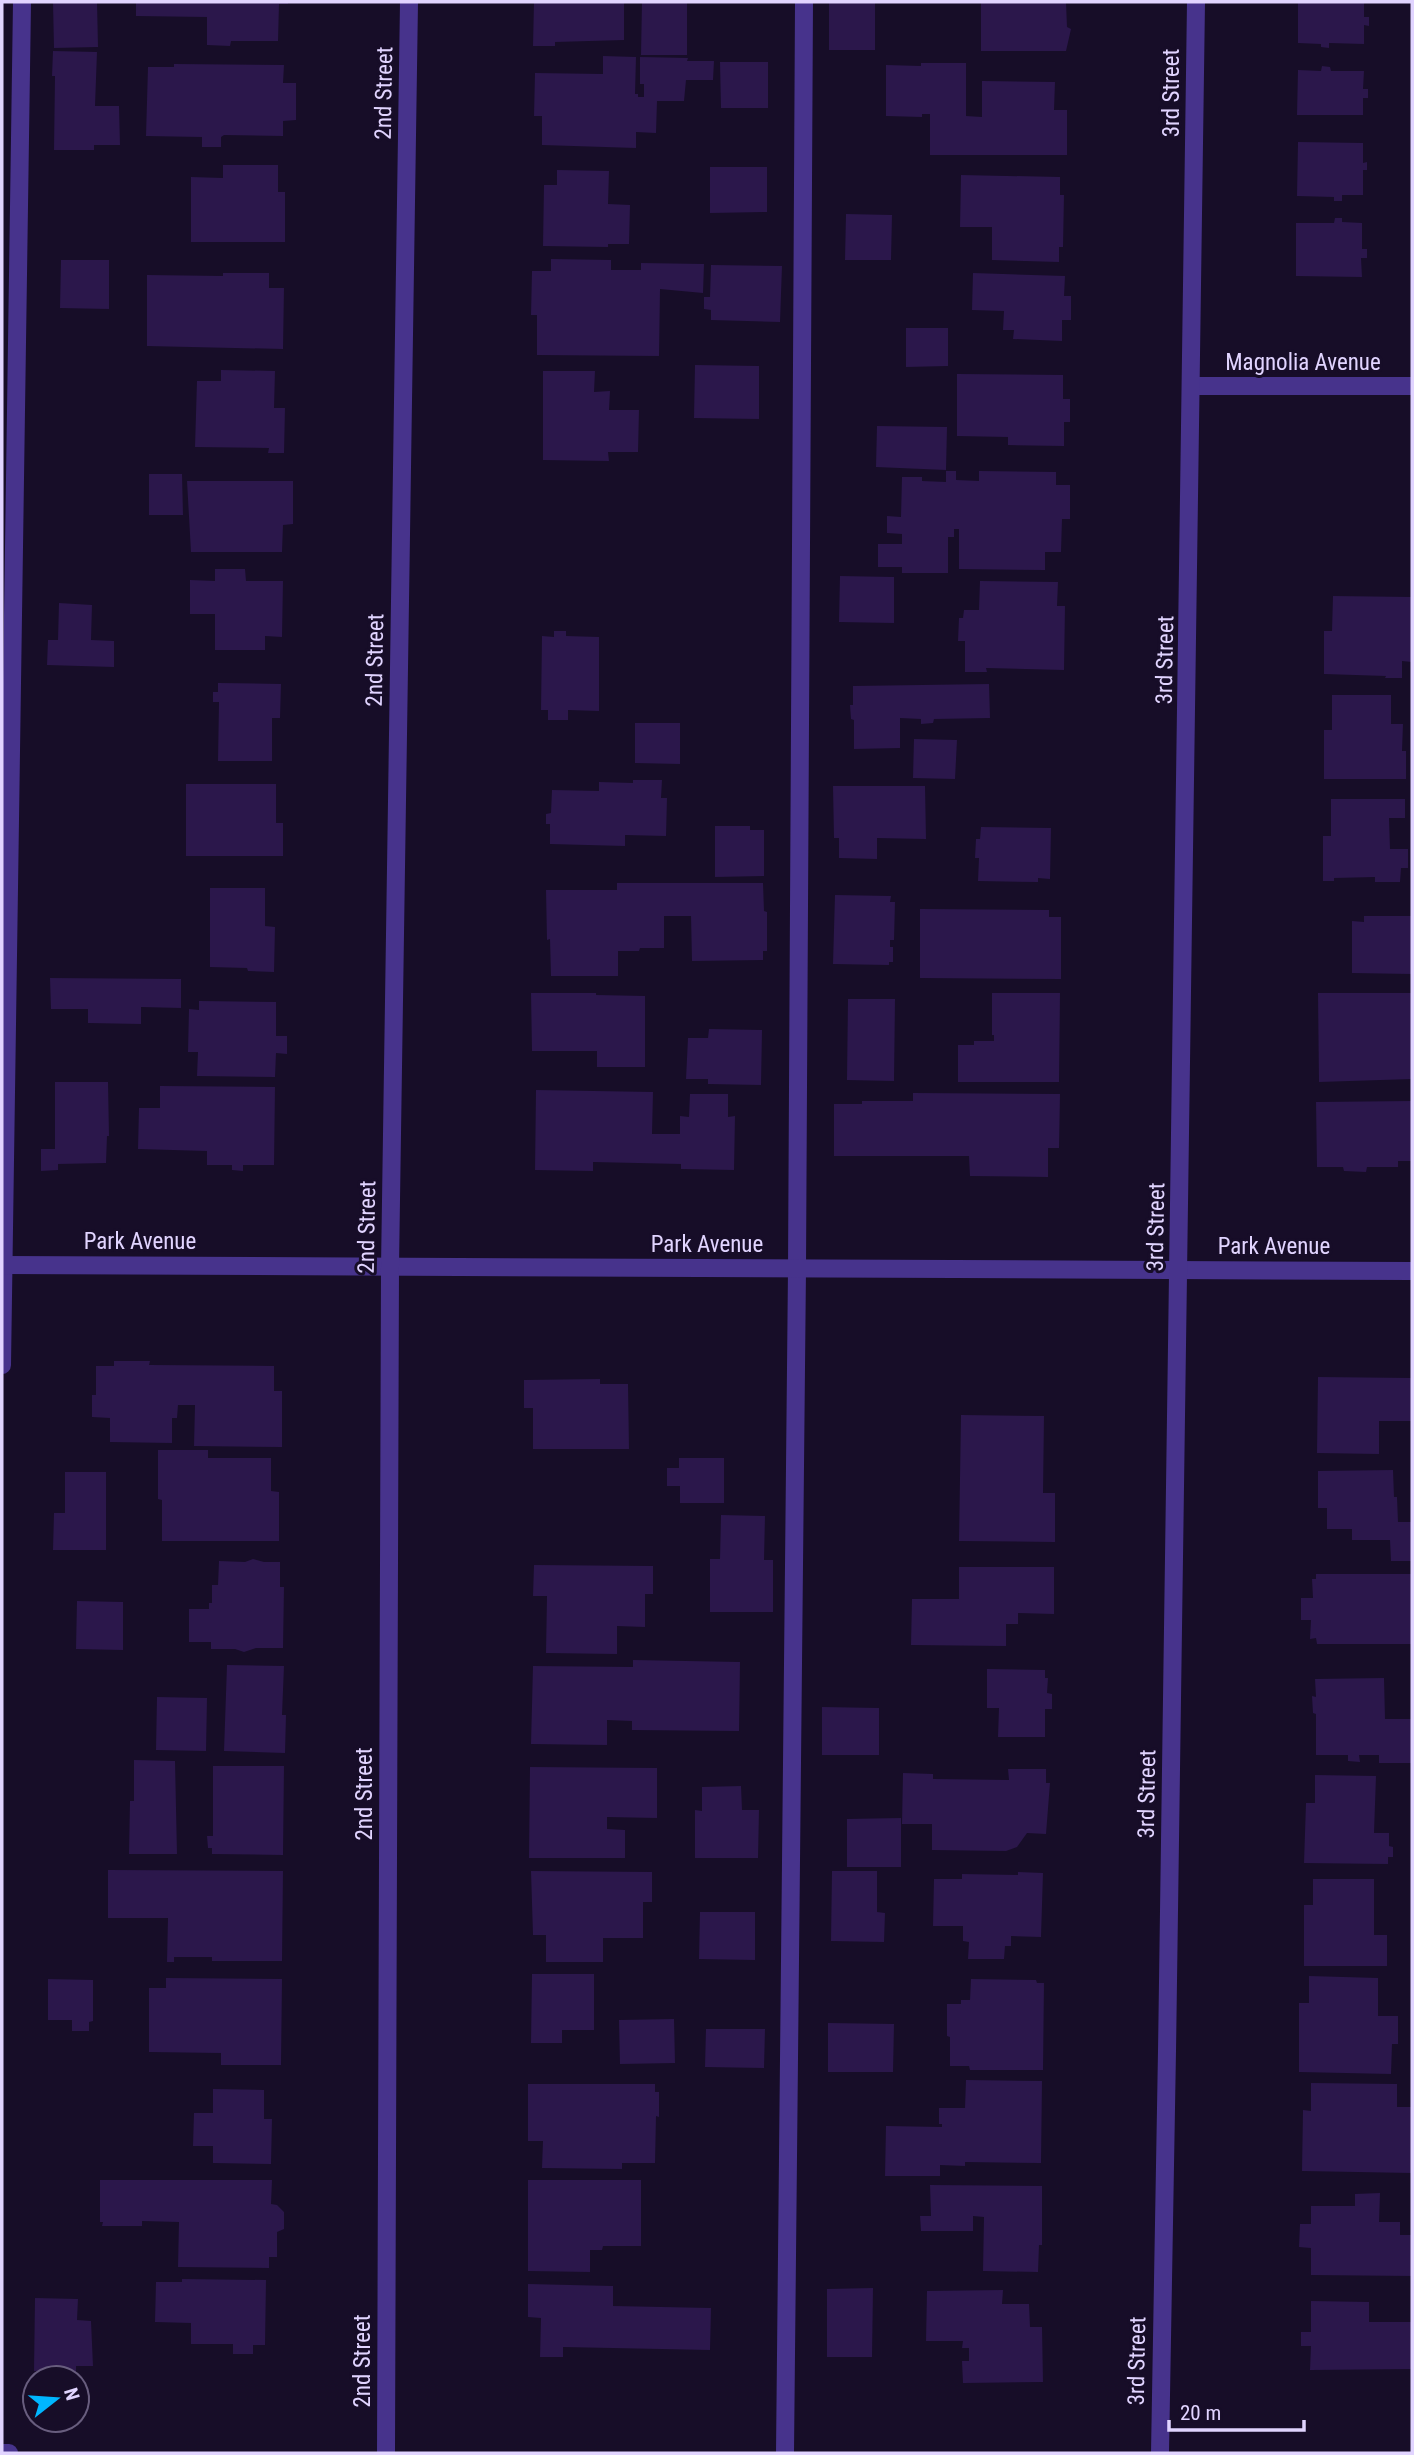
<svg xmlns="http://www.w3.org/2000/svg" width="1414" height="2455" font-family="'Roboto Condensed',sans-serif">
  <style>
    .building { fill: #2b174b }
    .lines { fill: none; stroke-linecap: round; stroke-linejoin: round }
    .service { stroke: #47338c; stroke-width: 18 }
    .minor { stroke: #47338c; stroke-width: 18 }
    .labels { text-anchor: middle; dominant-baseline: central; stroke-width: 6; stroke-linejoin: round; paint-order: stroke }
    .street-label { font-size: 23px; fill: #e1d4ff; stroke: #170d28 }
  </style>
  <rect width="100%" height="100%" fill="#170d28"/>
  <g class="building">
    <polygon points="53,2 97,2 98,47 54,48"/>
    <polygon points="136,2 288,2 288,4 279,4 278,41 231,41 230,46 207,45 207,17 136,16"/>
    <polygon points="534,2 624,2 624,40 555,42 555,46 533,46"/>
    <polygon points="642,2 687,2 687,55 641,55"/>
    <rect x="829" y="2" width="46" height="48"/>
    <polygon points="981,2 1066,2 1067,27 1071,29 1066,51 981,51"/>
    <polygon points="1298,2 1364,2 1364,17 1369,17 1369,26 1364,25 1364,44 1329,43 1329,48 1321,47 1321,44 1298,43"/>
    <polygon points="53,51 97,52 95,106 119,106 120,145 94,145 94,150 54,150 55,76 52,76"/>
    <polygon points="603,56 636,57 635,94 638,94 638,97 644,97 644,84 640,84 640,57 688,58 687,61 714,61 713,80 686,80 684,101 657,101 656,133 636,132 636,148 542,145 542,116 534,116 535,73 603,74"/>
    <polygon points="720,62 768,62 768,108 721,108"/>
    <polygon points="921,63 966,63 966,116 982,117 982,81 1055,82 1054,110 1067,110 1067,155 930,155 930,114 922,114 922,117 886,116 886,65 921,66"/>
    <polygon points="174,64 284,65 283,83 296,83 296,120 283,121 283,136 224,135 221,137 221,147 202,147 202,137 146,136 148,67 174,67"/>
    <polygon points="1322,66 1330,67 1331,71 1364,71 1363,89 1368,89 1368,98 1363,98 1363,115 1297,115 1298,70 1321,71"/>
    <polygon points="1298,142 1363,143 1363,163 1367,162 1367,170 1363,170 1363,195 1342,195 1342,201 1334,201 1334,197 1297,196"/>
    <polygon points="223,165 278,165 278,192 285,192 285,242 191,242 191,177 223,178"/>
    <polygon points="710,167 767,167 767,212 710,213"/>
    <polygon points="557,170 609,171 608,204 630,205 629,244 608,244 608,247 543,246 544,185 557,185"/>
    <polygon points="961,175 1060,177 1060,195 1064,195 1063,247 1059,247 1059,262 992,260 992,227 960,227"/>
    <polygon points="846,214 892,215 891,260 845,260"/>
    <polygon points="1335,218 1342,218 1342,222 1362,223 1362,249 1367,249 1367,258 1361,258 1362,277 1296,276 1296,223 1334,223"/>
    <polygon points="551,259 611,260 611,270 641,270 641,263 704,264 703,293 660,289 659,356 537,355 537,315 531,315 532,271 551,271"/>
    <polygon points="61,260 109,260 109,309 60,308"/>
    <polygon points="711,265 782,266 780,322 711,320 711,310 704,309 704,297 710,297"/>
    <polygon points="223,273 269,273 269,288 284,288 283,349 147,346 147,275 223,276"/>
    <polygon points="973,273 1065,276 1064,296 1071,296 1071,320 1062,320 1062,341 1013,339 1014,330 1003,330 1004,311 972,310"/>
    <polygon points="906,328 948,328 948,366 906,367"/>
    <polygon points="695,365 759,366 759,419 694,418"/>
    <polygon points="221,370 275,371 274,408 285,408 284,453 268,453 269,448 195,447 197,381 221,381"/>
    <polygon points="543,371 595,371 594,392 610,391 609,410 639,410 638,452 608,452 609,461 543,460"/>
    <polygon points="957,374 1063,375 1063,399 1070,399 1070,422 1064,422 1064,446 1008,445 1008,437 957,436"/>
    <polygon points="877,426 947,427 946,470 876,467"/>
    <polygon points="946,471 956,471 956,480 979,481 979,471 1056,472 1056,485 1070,485 1070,519 1062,519 1061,552 1045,552 1045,570 959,569 959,529 954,529 954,537 948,537 948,573 902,573 902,567 878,567 878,544 902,544 902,534 887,533 887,516 901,517 902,477 922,477 922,481 946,482"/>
    <polygon points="149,474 182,474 183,515 149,515"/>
    <polygon points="187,481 293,481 293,524 283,525 282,552 191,552"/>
    <polygon points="215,569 245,569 246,581 283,581 282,637 265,636 265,650 215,650 215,614 190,614 190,580 215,581"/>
    <polygon points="840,576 894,577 894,623 839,622"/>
    <polygon points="980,581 1058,582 1057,606 1065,606 1064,670 986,668 987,672 965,672 965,641 958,641 959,618 963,618 964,610 979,610"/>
    <polygon points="1333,596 1412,597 1412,662 1402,661 1402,678 1385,678 1386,676 1324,674 1324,631 1332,631"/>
    <polygon points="59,603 92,605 91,640 114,641 114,667 47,665 48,640 58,640"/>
    <polygon points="554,631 566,631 566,636 599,637 599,711 568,710 568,720 548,720 548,710 541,710 542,636 554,637"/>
    <polygon points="218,683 281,684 280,718 272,718 272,761 218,761 219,702 213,702 213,692 218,692"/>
    <polygon points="989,684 990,718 934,719 933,723 921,724 921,719 900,718 900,748 854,749 854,720 851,719 850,705 853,705 853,686"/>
    <polygon points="1332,695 1391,695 1391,724 1403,724 1402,751 1406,751 1406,779 1324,779 1324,730 1332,730"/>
    <polygon points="635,723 680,723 680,764 635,763"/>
    <polygon points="914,739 957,740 955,779 913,778"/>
    <polygon points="633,780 662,780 661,798 667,798 666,836 625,835 625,846 550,844 550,824 546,824 546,814 551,813 552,790 599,791 599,782 633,783"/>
    <polygon points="186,784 276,784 276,823 283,823 283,856 186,856"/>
    <polygon points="833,786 925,786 926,839 877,838 877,859 839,858 839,838 834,838"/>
    <polygon points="1331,799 1405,799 1405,818 1389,818 1390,849 1408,849 1408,868 1401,868 1400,882 1375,882 1375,877 1334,878 1334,881 1323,881 1323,836 1331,836"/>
    <polygon points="715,826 750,826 750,830 764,830 764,876 715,877"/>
    <polygon points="981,827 1051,828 1050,879 1038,878 1038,882 978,881 979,858 975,858 976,839 980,839"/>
    <polygon points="617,883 763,883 764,911 767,912 767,951 763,951 763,960 692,961 691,916 664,916 664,948 640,948 639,951 618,951 618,976 551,976 550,939 547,940 546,890 617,890"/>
    <polygon points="210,888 265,888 265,926 275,927 274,972 248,971 247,968 210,967"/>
    <polygon points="835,895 891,896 890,902 895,902 894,940 890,940 890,947 893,947 893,962 889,962 889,965 833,964"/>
    <polygon points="920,909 1049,910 1049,917 1061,917 1061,979 920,978"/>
    <polygon points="1364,916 1412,916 1412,974 1352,973 1352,921 1364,922"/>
    <polygon points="50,978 181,979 181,1008 141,1007 141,1024 88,1023 88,1009 51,1009"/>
    <polygon points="531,993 596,993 596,995 645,996 645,1067 597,1067 597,1051 532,1051"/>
    <polygon points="992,993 1060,993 1059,1082 958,1082 958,1045 974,1045 974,1041 994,1041 994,1035 992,1035"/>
    <polygon points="1318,993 1412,993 1412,1079 1319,1082"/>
    <polygon points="848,999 895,999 894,1081 847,1080"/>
    <polygon points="199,1001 276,1002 276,1036 287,1036 287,1054 276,1053 275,1077 197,1076 198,1052 188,1052 189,1009 199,1010"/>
    <polygon points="709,1029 762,1030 761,1085 708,1084 708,1079 686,1079 688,1038 708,1038"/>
    <polygon points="55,1082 108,1082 109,1136 107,1136 106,1163 58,1164 58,1170 41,1171 41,1149 55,1149"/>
    <polygon points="160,1086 275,1087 274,1165 243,1165 243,1171 232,1170 232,1165 207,1165 207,1151 138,1149 139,1108 160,1108"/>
    <polygon points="536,1090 653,1092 652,1134 680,1134 680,1116 689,1117 690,1094 728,1094 728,1117 735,1116 734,1170 681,1169 681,1164 593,1162 593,1171 535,1170"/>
    <polygon points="913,1093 1060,1094 1059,1148 1048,1148 1048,1177 970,1176 969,1156 834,1156 834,1104 862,1104 862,1101 913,1101"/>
    <polygon points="1412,1101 1412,1161 1398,1161 1398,1167 1367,1167 1366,1172 1344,1171 1343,1167 1317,1167 1316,1102"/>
    <polygon points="114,1361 150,1361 149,1365 274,1366 274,1391 282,1391 282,1447 194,1446 195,1405 178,1405 177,1418 172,1418 172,1443 110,1442 110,1418 92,1417 92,1395 96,1395 96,1366 114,1366"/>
    <polygon points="1318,1377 1412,1378 1412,1421 1379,1421 1379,1454 1317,1453"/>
    <polygon points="600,1379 600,1384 628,1384 629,1449 533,1449 533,1408 524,1408 524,1380"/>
    <polygon points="961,1415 1044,1416 1043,1493 1055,1493 1055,1542 959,1541"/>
    <polygon points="158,1450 208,1450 208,1458 271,1458 271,1491 279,1492 279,1541 162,1541 162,1500 158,1499"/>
    <polygon points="679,1458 724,1458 724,1503 680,1503 680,1486 667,1486 667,1468 679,1468"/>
    <polygon points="1393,1470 1394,1497 1397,1497 1398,1522 1412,1522 1412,1561 1391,1561 1390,1540 1352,1540 1352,1529 1327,1529 1327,1508 1318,1508 1318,1471"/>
    <polygon points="65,1472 106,1472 106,1550 53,1550 54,1513 65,1513"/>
    <polygon points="721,1515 765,1516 764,1560 773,1560 773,1612 710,1612 710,1559 720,1559"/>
    <polygon points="253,1559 264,1562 280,1562 280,1587 284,1587 283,1648 256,1648 244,1652 235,1649 211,1649 211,1642 189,1642 189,1609 209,1609 209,1603 212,1603 212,1585 218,1585 219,1561 245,1562"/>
    <polygon points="534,1565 653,1566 653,1594 645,1594 645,1627 617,1626 617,1654 546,1653 547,1596 533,1596"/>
    <polygon points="959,1567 1054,1567 1054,1614 1018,1613 1018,1624 1006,1624 1006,1646 911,1645 912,1599 959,1599"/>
    <polygon points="1316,1574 1412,1574 1412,1644 1317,1644 1316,1638 1310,1639 1311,1620 1301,1620 1301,1598 1313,1598 1312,1579 1316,1579"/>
    <polygon points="77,1601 123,1602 123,1650 76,1649"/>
    <polygon points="633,1660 740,1662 739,1731 632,1730 632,1721 607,1720 607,1745 531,1744 533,1666 633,1667"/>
    <polygon points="227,1665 284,1666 282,1715 286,1715 285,1753 224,1751"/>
    <polygon points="987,1669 1045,1670 1045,1678 1048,1678 1047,1693 1052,1694 1052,1709 1045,1709 1045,1737 998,1737 999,1708 987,1708"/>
    <polygon points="1384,1678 1385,1719 1411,1719 1412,1722 1412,1763 1379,1763 1379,1755 1359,1755 1360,1762 1348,1761 1348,1755 1316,1755 1316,1714 1313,1713 1312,1696 1316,1697 1315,1679"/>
    <polygon points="157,1697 207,1698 206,1751 156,1750"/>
    <polygon points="822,1707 879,1708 879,1755 822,1755"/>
    <polygon points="134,1760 175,1761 177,1854 129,1854 130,1801 134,1801"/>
    <polygon points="213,1766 284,1766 283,1855 212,1854 212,1848 208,1848 207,1836 213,1836"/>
    <polygon points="530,1767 657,1768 657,1818 607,1817 607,1829 625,1830 625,1858 529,1858"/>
    <polygon points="1008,1769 1046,1769 1046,1783 1050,1783 1046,1834 1027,1833 1017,1847 1006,1851 932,1850 932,1824 902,1824 903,1773 933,1774 933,1779 1009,1780"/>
    <polygon points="1315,1775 1376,1776 1374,1833 1389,1833 1389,1846 1393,1847 1393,1857 1388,1857 1388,1864 1304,1863 1306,1803 1315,1803"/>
    <polygon points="741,1786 742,1810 759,1810 758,1858 695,1858 695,1810 702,1811 702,1787"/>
    <polygon points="901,1818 901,1867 847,1867 847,1819"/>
    <polygon points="108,1870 283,1871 282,1961 212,1961 212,1957 174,1957 174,1962 167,1962 168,1918 108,1918"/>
    <polygon points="531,1871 652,1872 652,1902 643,1902 643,1938 603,1938 603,1962 546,1962 546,1935 533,1935"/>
    <polygon points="832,1871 877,1871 877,1912 885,1913 884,1942 831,1941"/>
    <polygon points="1018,1872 1043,1873 1041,1937 1011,1936 1011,1946 1005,1946 1004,1959 968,1959 969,1942 963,1941 963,1926 933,1926 934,1879 962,1879 962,1874 1018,1875"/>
    <polygon points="1313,1879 1374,1879 1374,1935 1387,1935 1387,1966 1304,1966 1304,1905 1313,1905"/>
    <polygon points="700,1912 755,1912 755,1960 699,1959"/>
    <polygon points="532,1974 594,1974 594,2030 562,2030 562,2043 531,2043"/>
    <polygon points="1309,1976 1378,1978 1378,2016 1398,2016 1398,2044 1392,2044 1391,2074 1299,2072 1299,2003 1309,2003"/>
    <polygon points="166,1978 282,1979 281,2065 221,2065 221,2053 149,2052 149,1988 166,1988"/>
    <polygon points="48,1979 93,1980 93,2021 89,2022 89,2031 72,2031 72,2020 48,2020"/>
    <polygon points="971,1979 1036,1980 1037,1983 1044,1983 1043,2070 970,2070 969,2066 950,2066 950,2037 947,2036 947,2004 961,2004 961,2000 970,2000"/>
    <polygon points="674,2019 675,2063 620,2064 619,2020"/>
    <polygon points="828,2023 894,2024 893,2072 828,2072"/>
    <polygon points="706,2029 765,2029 764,2068 705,2067"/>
    <polygon points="966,2080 1042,2081 1041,2163 965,2162 965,2166 940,2165 940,2176 885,2176 886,2126 942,2127 942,2124 939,2124 939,2108 965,2108"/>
    <polygon points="1311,2083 1397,2084 1397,2107 1412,2107 1412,2173 1302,2171 1303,2110 1311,2111"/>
    <polygon points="528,2084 655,2084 655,2092 659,2092 659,2117 656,2116 655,2163 622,2163 622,2169 542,2168 543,2141 528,2141"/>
    <polygon points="213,2089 264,2090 264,2119 272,2119 271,2164 213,2163 213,2146 193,2146 194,2113 213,2113"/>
    <polygon points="100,2180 272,2180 271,2204 277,2205 284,2212 284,2229 277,2232 277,2257 269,2257 269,2268 178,2267 179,2222 142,2221 142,2226 102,2226 103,2222 100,2222"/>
    <polygon points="528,2180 641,2180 641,2246 603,2246 602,2250 590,2250 590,2272 528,2271"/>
    <polygon points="930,2185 1042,2186 1042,2245 1039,2245 1038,2272 983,2271 984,2217 973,2216 973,2231 921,2231 920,2216 931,2216"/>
    <polygon points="1380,2193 1379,2222 1400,2222 1400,2235 1412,2235 1412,2276 1311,2275 1311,2248 1299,2247 1300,2224 1311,2224 1311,2206 1355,2206 1355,2194"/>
    <polygon points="182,2279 266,2280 265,2345 253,2345 253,2354 233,2354 233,2344 191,2344 191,2323 155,2322 156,2282 182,2282"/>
    <polygon points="528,2284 613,2286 613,2306 711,2308 710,2350 563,2347 563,2357 540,2357 541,2318 528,2317"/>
    <polygon points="873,2288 872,2357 827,2357 827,2289"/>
    <polygon points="1003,2290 1002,2304 1029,2304 1030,2327 1042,2327 1043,2382 963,2383 962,2361 969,2361 969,2348 962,2348 963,2341 926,2341 927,2291"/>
    <polygon points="35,2298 78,2299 77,2320 91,2321 93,2366 76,2366 76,2372 34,2371"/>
    <polygon points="1311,2301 1369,2302 1369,2322 1412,2322 1412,2369 1310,2370 1311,2346 1301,2346 1301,2332 1311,2332"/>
  </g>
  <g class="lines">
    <g class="service">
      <polyline points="2,1365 22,2"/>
      <polyline points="785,2453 797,1269 804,2"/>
    </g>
    <g class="minor">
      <polyline points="1193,386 1412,386"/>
      <polyline points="2,1265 1412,1271"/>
      <polyline points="2,2453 9,2453"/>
      <polyline points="386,2453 390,1267 409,2"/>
      <path d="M1160 2453C1174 1636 1190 819 1196 2"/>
    </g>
  </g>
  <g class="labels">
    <g class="street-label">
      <text transform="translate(384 93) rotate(-89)">2nd Street</text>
      <text transform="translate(1171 93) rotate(-90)">3rd Street</text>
      <text x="1303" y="362">Magnolia Avenue</text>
      <text transform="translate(375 660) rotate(-89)">2nd Street</text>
      <text transform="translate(1165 660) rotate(-89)">3rd Street</text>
      <text transform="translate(367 1227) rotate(-89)">2nd Street</text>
      <text transform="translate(1156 1227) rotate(-89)">3rd Street</text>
      <text x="140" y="1241">Park Avenue</text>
      <text x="707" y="1244">Park Avenue</text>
      <text x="1274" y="1246">Park Avenue</text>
      <text transform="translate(364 1794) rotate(-90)">2nd Street</text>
      <text transform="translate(1147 1794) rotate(-89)">3rd Street</text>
      <text transform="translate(362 2361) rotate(-90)">2nd Street</text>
      <text transform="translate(1137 2361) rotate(-89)">3rd Street</text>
    </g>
  </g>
  <rect width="1414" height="2455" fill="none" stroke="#e1d4ff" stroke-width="7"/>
  <g transform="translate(56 2399) rotate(73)"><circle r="33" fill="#170d28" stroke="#685d7e" stroke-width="2"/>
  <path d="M0-5L12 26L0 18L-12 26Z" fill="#00b6ff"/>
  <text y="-10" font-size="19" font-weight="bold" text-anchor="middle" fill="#e1d4ff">N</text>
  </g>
  <path d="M1169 2420v10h135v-10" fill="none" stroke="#e1d4ff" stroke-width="3.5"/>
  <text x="1180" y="2420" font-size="21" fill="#e1d4ff" stroke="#170d28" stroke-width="5" paint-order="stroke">20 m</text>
</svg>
